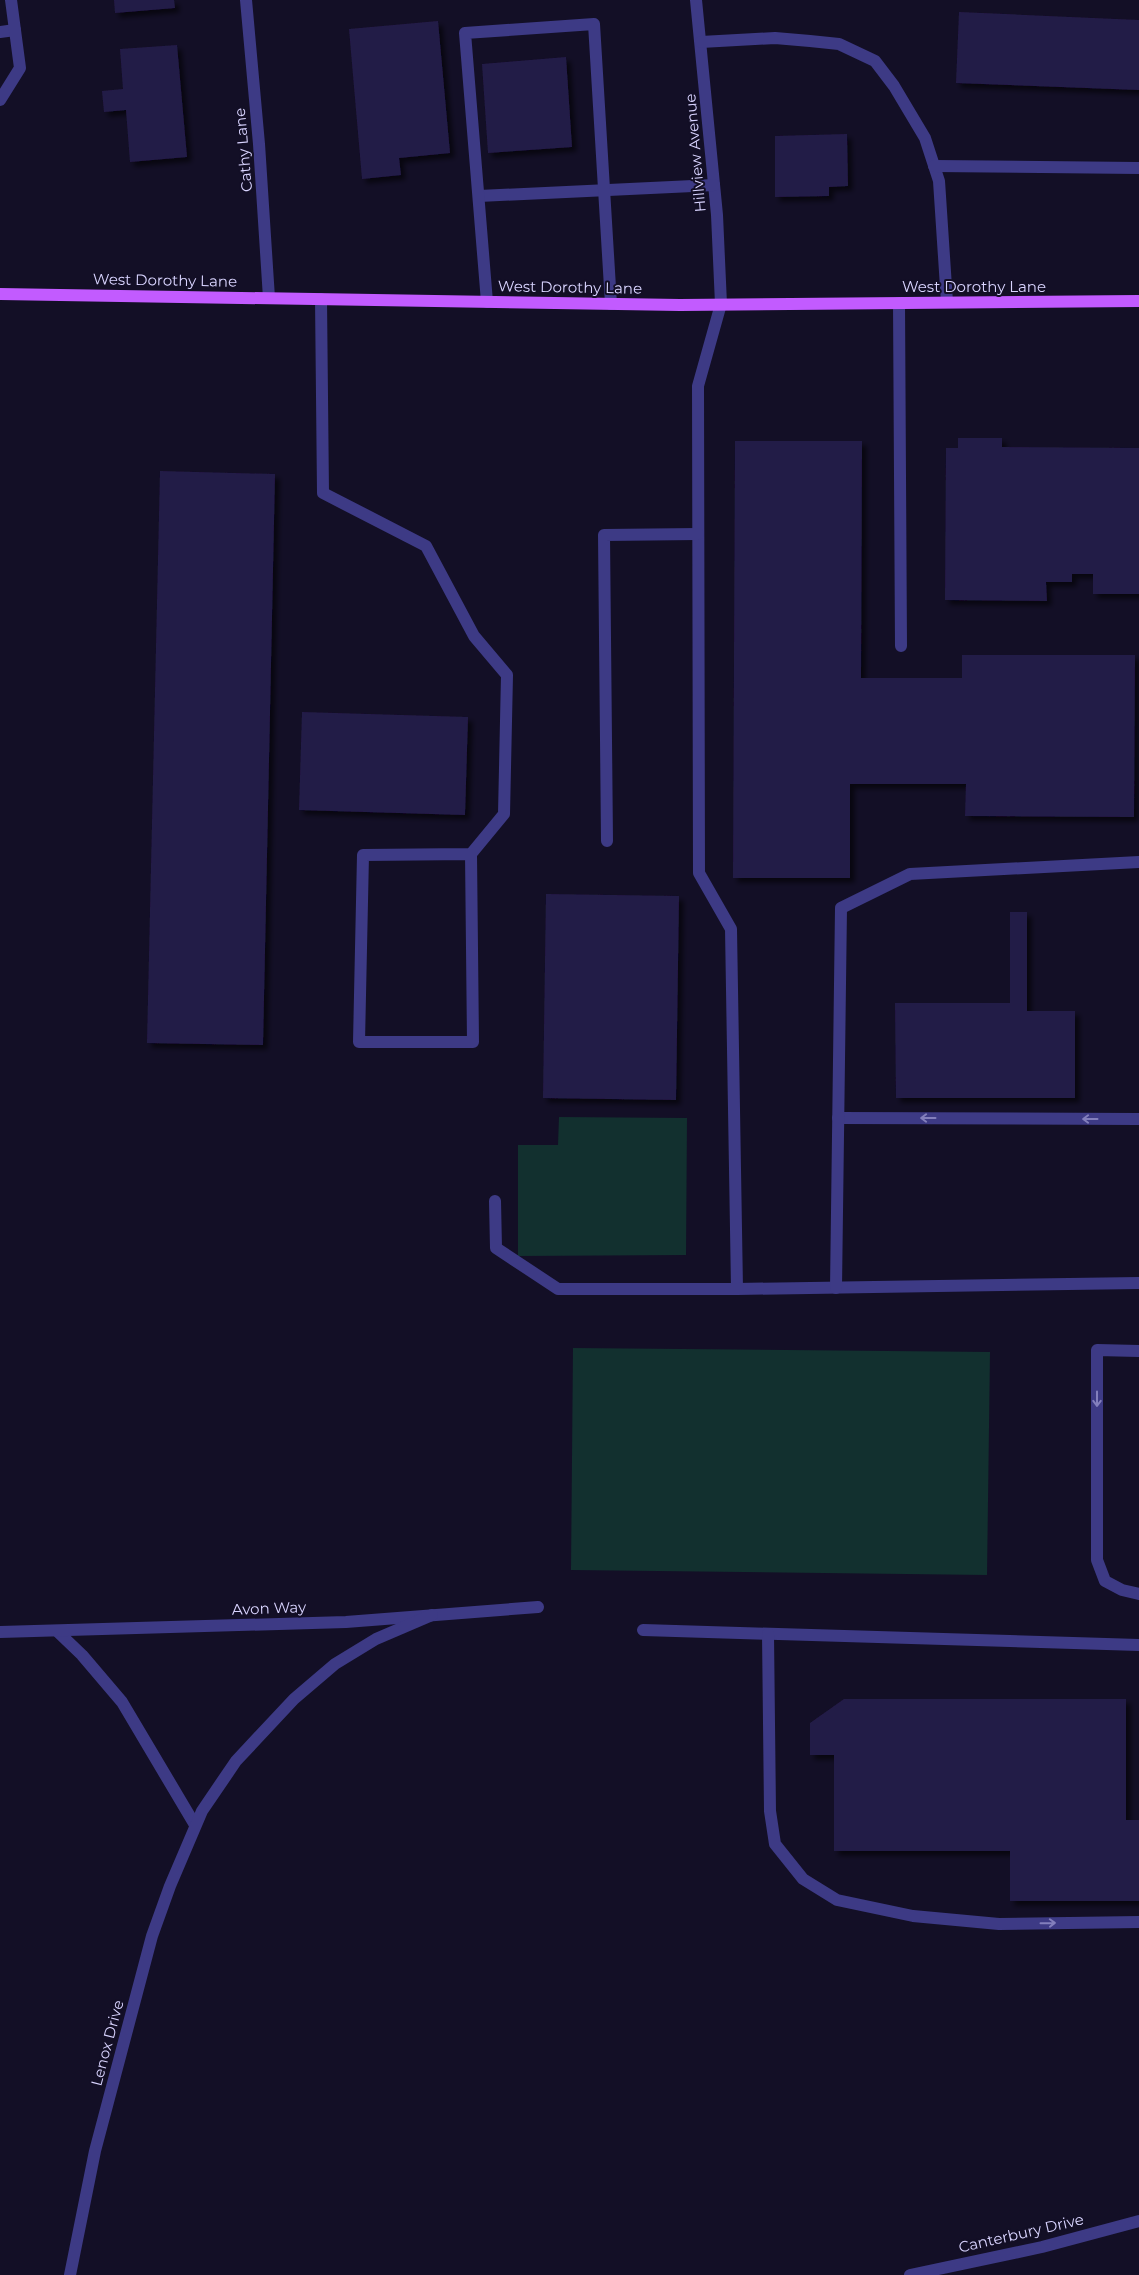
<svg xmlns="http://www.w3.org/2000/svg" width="1139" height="2275" font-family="Montserrat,sans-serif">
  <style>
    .green { fill: #12302f }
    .building { fill: #241b47; filter: url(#shadow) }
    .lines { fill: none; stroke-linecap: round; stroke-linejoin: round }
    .minor { stroke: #3d3a85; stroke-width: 12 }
    .major { stroke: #c25bff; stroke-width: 12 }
    .oneway { stroke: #837fbc }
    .labels { text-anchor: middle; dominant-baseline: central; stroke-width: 4; stroke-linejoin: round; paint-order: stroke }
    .street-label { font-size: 15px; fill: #d9d4ff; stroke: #130f26 }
  </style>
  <defs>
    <filter id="shadow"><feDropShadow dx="4.5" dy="4.5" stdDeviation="2.5" flood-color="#0009"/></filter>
  </defs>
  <rect width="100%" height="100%" fill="#130f26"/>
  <g class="green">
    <polygon points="559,1117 687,1118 686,1255 518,1256 518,1145 558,1145"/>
    <polygon points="573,1348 990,1352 987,1575 571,1570"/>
  </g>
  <g class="building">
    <polygon points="114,0 174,0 175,8 115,13"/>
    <polygon points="959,12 1139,20 1139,90 956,83"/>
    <polygon points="438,21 450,153 399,158 401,175 362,179 349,29"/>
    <polygon points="177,45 187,157 130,162 126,110 104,112 102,91 123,89 120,49"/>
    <polygon points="566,57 572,147 488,153 482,64"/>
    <polygon points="847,134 848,186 829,187 829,196 775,197 775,136"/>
    <polygon points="958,438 1002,438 1002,447 1139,448 1139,594 1093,594 1093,574 1072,574 1072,582 1046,582 1047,601 945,600 946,448 958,448"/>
    <polygon points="735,441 862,441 861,678 962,678 962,655 1135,655 1134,817 965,816 966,784 850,784 850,878 733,878"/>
    <polygon points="160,471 275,474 263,1045 147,1043"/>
    <polygon points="302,712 468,717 465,815 299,810"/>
    <polygon points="546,894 679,896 676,1100 543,1098"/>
    <polygon points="1010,912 1027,912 1027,1011 1075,1011 1075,1098 896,1098 895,1003 1010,1003"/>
    <polygon points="844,1699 1126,1699 1126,1820 1139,1820 1139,1901 1010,1901 1010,1851 834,1851 834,1755 810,1755 810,1723"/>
  </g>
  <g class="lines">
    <g class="minor">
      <polyline points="246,0 259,144 269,298"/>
      <polyline points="696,0 717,215 721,304 698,386 699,873 731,929 737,1289"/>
      <polyline points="0,32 15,30"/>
      <polyline points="701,42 775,38 810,41 839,44 875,61 894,86 925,138 939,181 947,302"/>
      <polyline points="0,100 20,68 11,0"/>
      <polyline points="934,166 1139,168"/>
      <polyline points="479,196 714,185"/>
      <polyline points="321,299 323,493 426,546 474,636 507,675 504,814 471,854 473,1042 359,1042 363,855 471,854"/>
      <polyline points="487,302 465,33 594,24 611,304"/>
      <polyline points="899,303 901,646"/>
      <polyline points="607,841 604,535 698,534"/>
      <polyline points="838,1118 1139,1119"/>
      <polyline points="495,1201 496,1248 558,1289 737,1289 1139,1283"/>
      <polyline points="836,1288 841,908 910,874 1139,862"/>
      <polyline points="1139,1351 1097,1350 1097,1560 1105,1581 1122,1590 1139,1594"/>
      <polyline points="643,1630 1139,1645"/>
      <polyline points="57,1631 82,1655 122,1702 195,1825"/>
      <polyline points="0,1632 346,1622 538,1607"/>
      <polyline points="768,1634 770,1811 775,1844 803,1879 837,1900 913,1916 999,1924 1139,1922"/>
      <polyline points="70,2275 95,2151 152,1936 170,1886 202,1811 236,1761 294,1699 335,1664 376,1639 432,1615"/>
      <polyline points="910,2275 1042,2247 1139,2221"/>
    </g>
    <polyline class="major" points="0,294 680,305 1139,301"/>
  </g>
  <defs><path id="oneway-shaft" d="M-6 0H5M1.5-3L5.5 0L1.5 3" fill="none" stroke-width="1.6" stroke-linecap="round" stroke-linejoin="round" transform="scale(1.25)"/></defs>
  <g class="oneway">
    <use href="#oneway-shaft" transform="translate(928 1118) rotate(-180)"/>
    <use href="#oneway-shaft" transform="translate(1090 1119) rotate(-180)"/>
    <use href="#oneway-shaft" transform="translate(1097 1399) rotate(90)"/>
    <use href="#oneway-shaft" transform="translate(1048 1923) rotate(-1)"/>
  </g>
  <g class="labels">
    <g class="street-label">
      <text transform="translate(243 150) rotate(-95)">Cathy Lane</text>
      <text transform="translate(695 153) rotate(-95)">Hillview Avenue</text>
      <text transform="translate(165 280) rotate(1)">West Dorothy Lane</text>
      <text x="974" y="286">West Dorothy Lane</text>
      <text transform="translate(570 287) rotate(1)">West Dorothy Lane</text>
      <text transform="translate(269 1608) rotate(-2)">Avon Way</text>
      <text transform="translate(107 2043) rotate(-75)">Lenox Drive</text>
      <text transform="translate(1021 2233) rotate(-13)">Canterbury Drive</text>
    </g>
  </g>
</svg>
